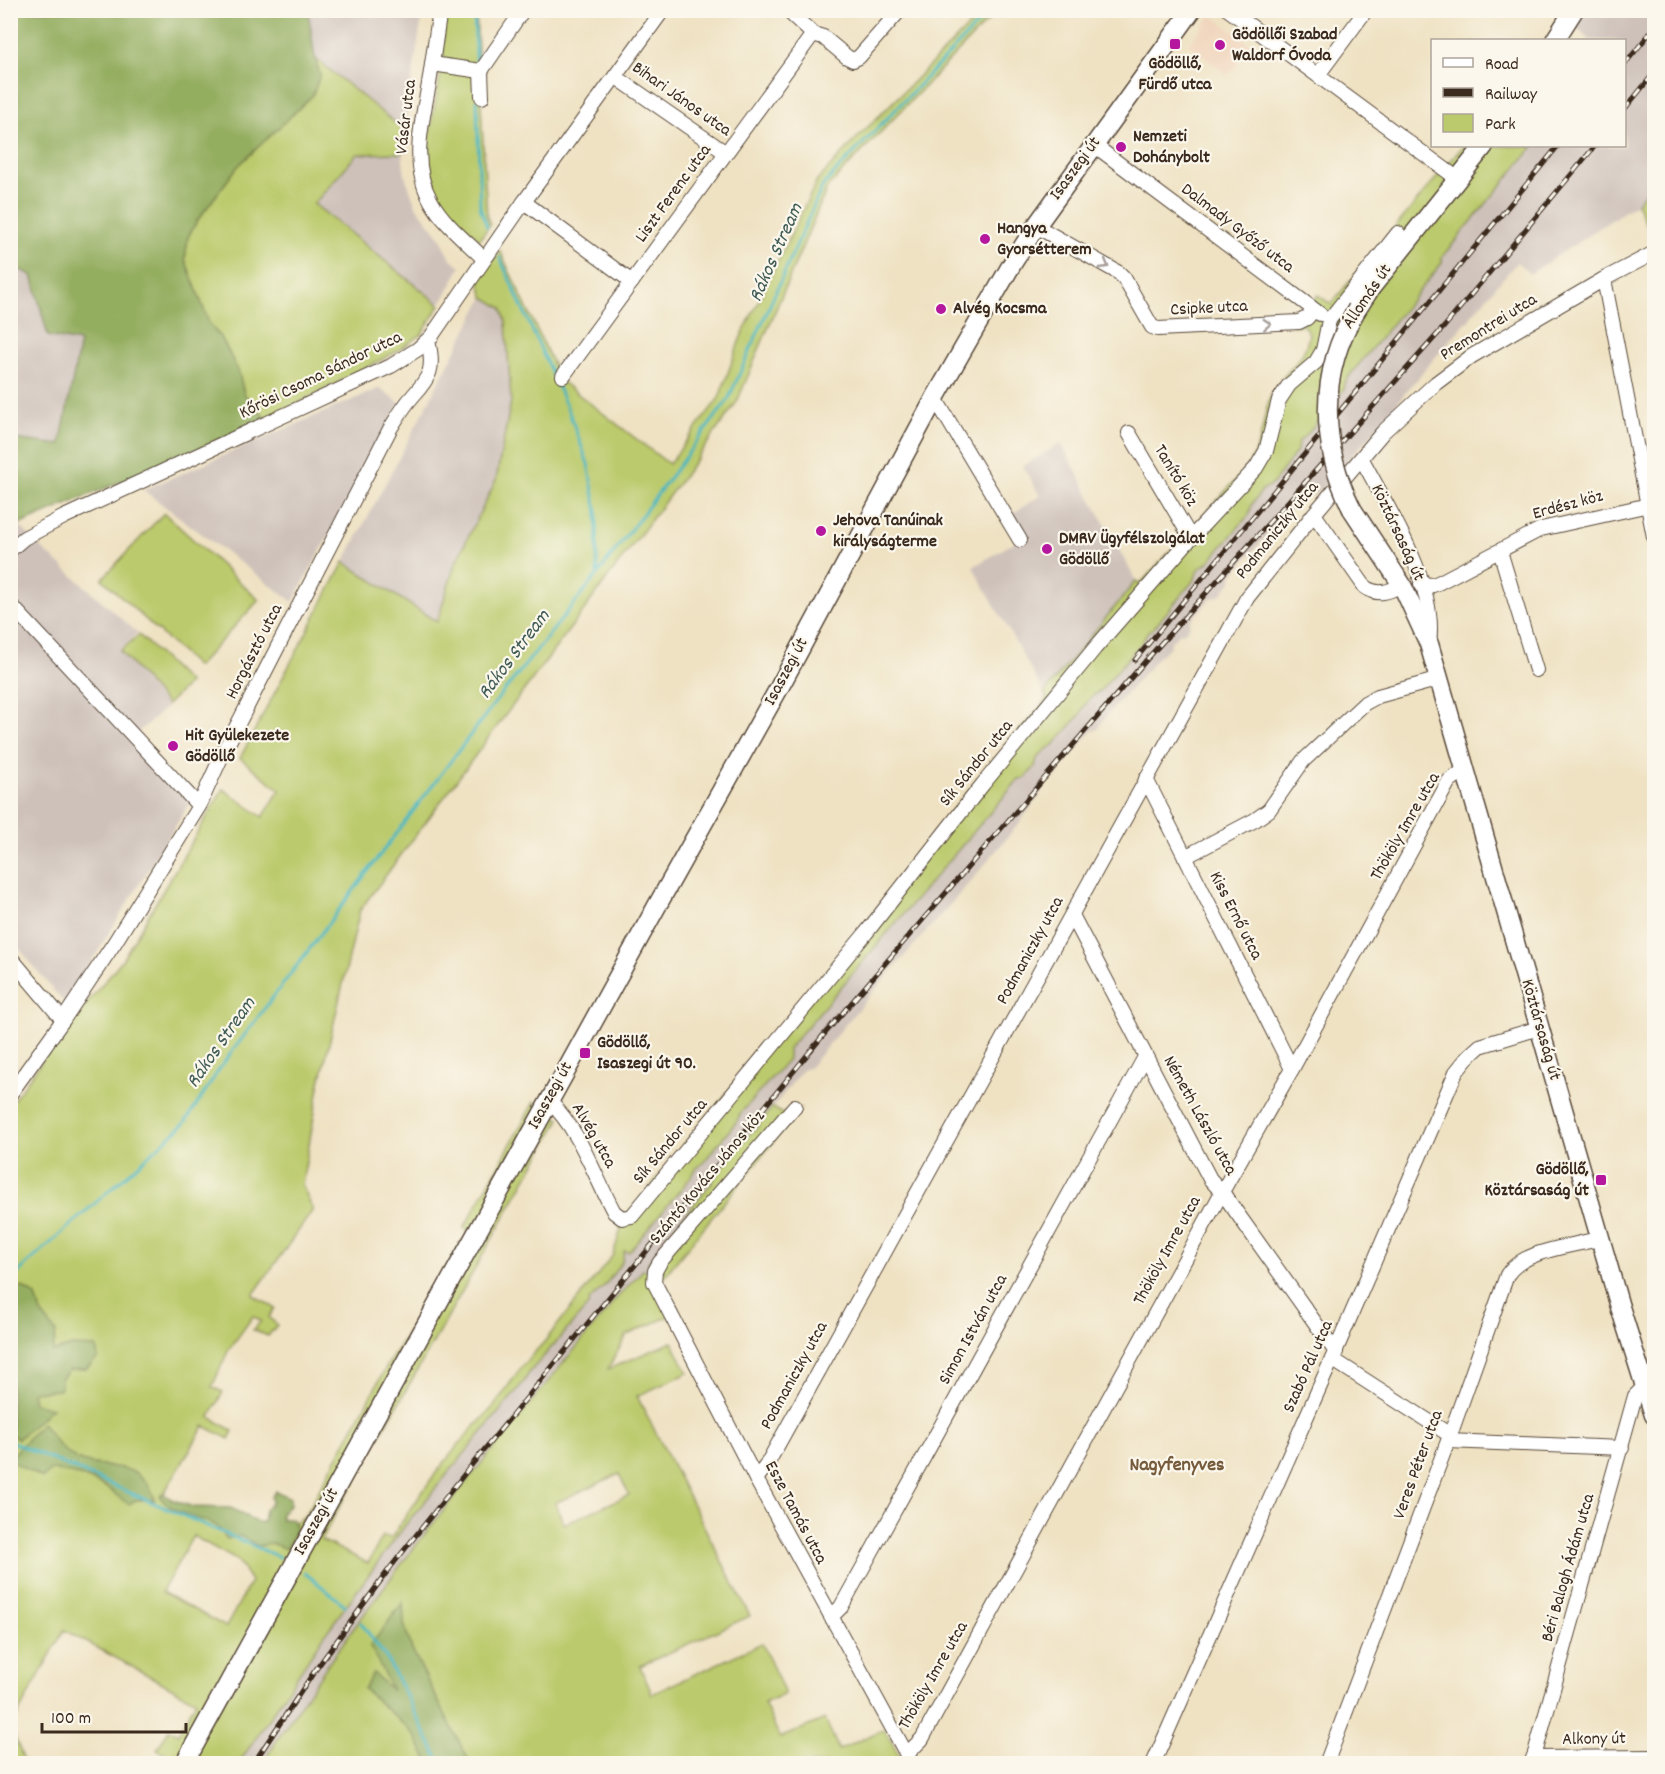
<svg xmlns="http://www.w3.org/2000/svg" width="1665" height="1774" font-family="Dekko,sans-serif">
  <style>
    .built { fill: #f1d5bd }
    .industrial { fill: #cec1ba }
    .green { fill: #bbca6c; stroke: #7b7a45; stroke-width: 1.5; fill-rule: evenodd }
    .forest { fill: #94ae60; stroke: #686c3f; stroke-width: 1.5 }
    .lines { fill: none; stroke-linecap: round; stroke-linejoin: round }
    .stream { stroke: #47b6bf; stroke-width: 3 }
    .minor-casing { stroke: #564637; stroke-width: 16 }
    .major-casing { stroke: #564637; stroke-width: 21 }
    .minor { stroke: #fff; stroke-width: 14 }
    .major { stroke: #fff; stroke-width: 18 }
    .rail-casing { stroke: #3b2a1e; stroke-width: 5 }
    .rail { stroke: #fbf7ec; stroke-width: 3; stroke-dasharray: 9; stroke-linecap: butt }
    .major-bridge-casing { stroke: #564637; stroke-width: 21; stroke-linecap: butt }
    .major-bridge { stroke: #fff; stroke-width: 18 }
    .oneway { stroke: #a79f9a }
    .poi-dot { fill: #b5179e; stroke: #fbf7ec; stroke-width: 2 }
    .labels { text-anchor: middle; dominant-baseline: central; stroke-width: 4.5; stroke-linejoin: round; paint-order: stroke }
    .poi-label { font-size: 18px; font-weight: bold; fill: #3b2a1e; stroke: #fbf7ec; text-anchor: start }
    .street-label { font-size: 18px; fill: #3b2a1e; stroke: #fbf7ec }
    .water-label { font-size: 20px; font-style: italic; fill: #3f5b56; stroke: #fbf7ec }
    .neighbourhood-label { font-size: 20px; font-weight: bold; fill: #775b3d; stroke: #fbf7ec }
  </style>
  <rect width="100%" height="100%" fill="#fbf7ec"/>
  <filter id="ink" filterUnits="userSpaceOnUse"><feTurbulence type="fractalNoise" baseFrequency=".0167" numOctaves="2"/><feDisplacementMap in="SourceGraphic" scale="12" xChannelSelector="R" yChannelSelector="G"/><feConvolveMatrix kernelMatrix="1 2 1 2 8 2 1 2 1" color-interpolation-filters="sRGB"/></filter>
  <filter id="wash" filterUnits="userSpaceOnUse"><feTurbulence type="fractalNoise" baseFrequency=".008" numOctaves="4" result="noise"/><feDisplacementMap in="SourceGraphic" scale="24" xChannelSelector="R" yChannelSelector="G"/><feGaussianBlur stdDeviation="1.35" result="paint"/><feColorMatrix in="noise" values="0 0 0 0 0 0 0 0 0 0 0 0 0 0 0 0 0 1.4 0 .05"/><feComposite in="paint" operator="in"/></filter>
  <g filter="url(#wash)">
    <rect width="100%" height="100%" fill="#efe2c3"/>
    <polygon class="built" points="1211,15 1251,45 1228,75 1189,45"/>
    <g class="industrial">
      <polygon points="308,11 423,11 404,130 315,58"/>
      <polygon points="1586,11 1654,11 1654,180 1637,203 1530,274 1517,262 1471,316 1469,321 1465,323 1419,376 1418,379 1413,383 1377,429 1315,495 1302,497 1284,516 1283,522 1279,526 1273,528 1233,574 1232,580 1221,595 1210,599 1190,621 1189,627 1185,632 1179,633 1171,642 1169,648 1159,656 1104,719 1098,729 1092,731 1061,767 1056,777 1050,779 1041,790 1040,796 1017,826 970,882 870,995 809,1068 803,1069 757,1128 752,1131 716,1175 713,1181 671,1231 650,1269 613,1303 608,1311 602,1316 494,1448 383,1587 317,1680 262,1763 239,1764 326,1633 407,1523 523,1383 529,1373 588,1306 589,1301 606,1284 625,1250 635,1245 691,1177 697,1167 702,1164 737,1121 740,1114 787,1059 788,1049 865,957 1019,779 1025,778 1035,767 1037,759 1047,749 1054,745 1081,714 1082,708 1095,693 1101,691 1142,641 1148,631 1153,629 1195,579 1197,571 1201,566 1208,562 1248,515 1252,504 1262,490 1273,484 1297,451 1298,442 1307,435 1344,389 1346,380 1442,263 1442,257 1534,146 1624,146 1624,40 1589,40 1575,26"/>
      <polygon points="402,153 405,176 416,206 440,237 451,259 461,266 440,305 313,204 357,154"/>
      <polygon points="11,266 32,275 48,336 80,341 59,445 15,439 11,446"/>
      <polygon points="484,297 502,308 506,322 511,401 496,480 455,564 437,623 344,562"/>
      <polygon points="380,388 400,403 293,602 143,490"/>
      <polygon points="1061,443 1136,581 1044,693 973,567 1023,537 1010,515 1040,496 1023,466"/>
      <polygon points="19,525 39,546 138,633 119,651 167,707 137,733 191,801 65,1004 11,939 10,528"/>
    </g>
    <g class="green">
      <path d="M446 11H476L487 217 490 225 479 240C465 225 447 210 438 191 418 152 436 110 441 70 443 50 444 30 446 11Z"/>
      <path d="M984 11H997L827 188 737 402 684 476 360 910 319 1087 302 1185 313 1210 253 1295 275 1308 269 1317 277 1325 268 1336 253 1330 261 1321 253 1316 228 1351 212 1387 223 1392 210 1417 233 1431 229 1439 204 1426 161 1498 261 1545 305 1516 388 1364 470 1233 464 1228 534 1102 560 1119 321 1540 368 1563 383 1536 391 1538 432 1478 463 1439 495 1405 522 1366 545 1341 613 1255 621 1229 617 1222 635 1206 933 840 932 834 1047 698 1044 693 1136 581 1139 585 1242 473C1247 467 1252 460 1255 453 1264 434 1263 410 1273 391 1285 371 1307 359 1309 333L1303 325 1292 326 1318 295 1331 304 1463 146H1534L1442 257V263L1346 380 1344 389 1307 435 1298 442 1297 451 1273 484 1262 490 1252 504 1249 515 1208 563C1200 567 1197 570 1195 579L1153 629 1148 631 1143 641 1100 691C1092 695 1083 705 1081 714L1054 745 1047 749 1037 759 1035 767 1025 778 1019 779 788 1049V1059L740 1114 737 1121 702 1164 697 1168 691 1177 629 1252 624 1251 622 1262 606 1284 589 1301 588 1306 529 1373 523 1383 407 1523 326 1633 239 1763H163L167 1755 157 1750 169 1729 178 1734 196 1701 64 1630 11 1727 24 1761 29 1763 11 1764V1103L64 1031 122 960 223 789 263 817 280 790 240 758 344 562 437 622 455 564 496 480 511 401 506 322 502 308 484 297 478 279 500 251 561 381 669 464 719 398 740 339 817 181 855 140ZM193 1536 238 1561 251 1581 226 1627 162 1592Z"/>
      <polygon points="315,58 404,130 402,153 357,154 314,204 440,305 421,335 394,353 267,420 244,394 239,373 223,341 209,323 185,259 188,237 197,221 238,166 296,111 320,75"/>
      <polygon points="1654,180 1654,241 1637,203"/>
      <polygon points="164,513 259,600 197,667 102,579"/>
      <polygon points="139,635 189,683 167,705 120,651"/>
      <path d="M772 1107 783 1114 800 1109 662 1279 679 1312 627 1335 608 1369 672 1342 688 1373 637 1396 750 1616 640 1666 652 1694 762 1643 785 1694 764 1703 780 1738 825 1719 839 1750 884 1729 900 1757 886 1764 470 1763 412 1650 404 1624 403 1603 393 1692 364 1689 414 1734 429 1763 262 1764C361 1604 483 1461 602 1316L608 1311 612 1303 643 1270 647 1271 649 1269 648 1263 671 1231 713 1181 716 1175 752 1131 757 1128ZM619 1474 629 1495 564 1524 555 1503Z"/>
    </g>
    <g class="forest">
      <polygon points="10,11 308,11 315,58 320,75 313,95 238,166 197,221 188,237 185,259 209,323 223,341 239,373 244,394 267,420 11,528 11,446 15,439 60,445 80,342 48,336 32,275 11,266"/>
      <polygon points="22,1287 36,1296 41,1313 56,1332 53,1352 72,1346 96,1347 98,1358 86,1369 69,1370 61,1379 60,1390 32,1392 34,1403 52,1408 18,1439 11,1435 10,1292"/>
      <path d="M42 1423C53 1438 64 1455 82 1461 104 1469 131 1462 147 1483 151 1487 153 1494 155 1500H136L129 1504C119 1499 112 1490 102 1485 86 1476 69 1472 51 1470L43 1478 11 1461V1457Z"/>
      <path d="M276 1491 290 1498V1505L281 1513V1519H291C300 1528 291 1539 286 1549L274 1544 257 1546 241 1536 227 1539C222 1535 221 1528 215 1525 197 1516 173 1515 160 1497L163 1493 171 1499 193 1507 231 1508 257 1522H263L265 1510 272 1502 271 1497Z"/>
      <polygon points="403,1602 404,1624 412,1650 470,1763 429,1763 414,1734 364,1689 373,1673 392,1690 370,1646"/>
    </g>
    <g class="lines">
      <g class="stream">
        <polyline points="474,10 476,64"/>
        <polyline points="477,100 480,207 487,227"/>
        <polyline points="500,258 569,412 588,464 597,512 597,573"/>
        <polyline points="10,1281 27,1264 185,1123 222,1065 493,705 597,575 728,400 823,185 991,10"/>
        <polyline points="10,1441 279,1557"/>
        <polyline points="305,1573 346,1606"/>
        <polyline points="361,1623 387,1659 441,1764"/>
      </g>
    </g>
  </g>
  <g filter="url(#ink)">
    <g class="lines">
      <defs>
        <g id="minor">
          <path d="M440 10C436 35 433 59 429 84 422 122 410 164 431 201 443 223 466 241 484 259"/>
          <polyline points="787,10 813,34 823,37 847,57 853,60 859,57 900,10"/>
          <polyline points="1229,10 1458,179"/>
          <polyline points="432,64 481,71"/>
          <polyline points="1318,75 1366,10"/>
          <polyline points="616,77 726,153"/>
          <polyline points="482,97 481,71 523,10"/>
          <polyline points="1094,145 1320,314"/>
          <polyline points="524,202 632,282"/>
          <polyline points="1036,226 1119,273 1124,278 1152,327 1158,329 1299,322 1307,318 1314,310"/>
          <polyline points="1604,279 1654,537"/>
          <polyline points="1329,320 1398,233"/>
          <polyline points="563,376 813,34"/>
          <polyline points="935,398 1020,540"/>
          <polyline points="1129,433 1191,538"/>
          <path d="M1362 459C1388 509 1438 585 1429 643"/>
          <path d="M1314 514 1365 587C1377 596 1389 592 1402 585"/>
          <polyline points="10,550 24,538 64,517 391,366 418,349 431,337 524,202 663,10"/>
          <polyline points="1500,551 1536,670"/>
          <polyline points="1421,584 1433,585 1440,582 1541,529 1649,505"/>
          <polyline points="10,604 199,806"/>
          <polyline points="1146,779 1292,1069"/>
          <polyline points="1185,857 1255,820 1269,810 1303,761 1365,703 1378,696 1440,679"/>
          <polyline points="1072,915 1210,1179 1222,1192 1336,1352"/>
          <polyline points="10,957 63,1020"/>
          <path d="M10 1094 63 1020 115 942 199 806 223 753 390 429C397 418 403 407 412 397 430 377 435 369 428 341"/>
          <path d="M549 1101C580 1130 594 1175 614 1212L622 1218 632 1216 866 933 983 784 1095 648 1191 538 1256 468 1266 451 1279 400 1289 385 1316 362 1323 350 1329 320"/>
          <polyline points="795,1106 660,1262 655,1271 654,1282 756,1479 912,1764"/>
          <polyline points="1332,1359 1450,1435"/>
          <polyline points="1448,1441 1622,1448"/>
          <polyline points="756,1479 766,1466 1247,598 1314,514 1383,432 1436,383 1472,356 1604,279 1654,253"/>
          <polyline points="831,1617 841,1607 1145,1057"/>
          <polyline points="907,1754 922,1739 1222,1192 1292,1069 1449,781 1466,769"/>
          <polyline points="1533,1758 1654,1757"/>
          <polyline points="1153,1764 1332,1359 1456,1072 1469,1056 1480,1046 1539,1028"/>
          <path d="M1326 1764 1448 1441 1507 1275C1524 1249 1572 1247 1601 1238"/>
          <polyline points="1532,1764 1635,1396 1645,1386"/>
        </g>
        <g id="major">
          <polyline points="1555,40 1574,10"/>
          <polyline points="1357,309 1370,289 1484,146"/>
          <polyline points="1352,509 1402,585 1429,644 1620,1307 1654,1415"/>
          <polyline points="184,1764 658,904 779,688 935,398 1012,264 1036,226 1192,10"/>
        </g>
      </defs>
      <use href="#minor" class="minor-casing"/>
      <use href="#major" class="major-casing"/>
      <use href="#minor" class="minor"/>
      <use href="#major" class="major"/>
      <defs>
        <g id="rail">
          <polyline points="1624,65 1654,28"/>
          <polyline points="1624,110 1654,73"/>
          <polyline points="1135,660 1558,146"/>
          <polyline points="253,1764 314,1672 390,1568 470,1467 821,1038 1148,658 1444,327 1595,146"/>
        </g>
      </defs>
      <use href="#rail" class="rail-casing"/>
      <use href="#rail" class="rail"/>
      <defs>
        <path id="major-bridge" d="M1352 509C1320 445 1318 372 1357 309"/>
      </defs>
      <use href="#major-bridge" class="major-bridge-casing"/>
      <use href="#major-bridge" class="major-bridge"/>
    </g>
    <defs><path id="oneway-chevron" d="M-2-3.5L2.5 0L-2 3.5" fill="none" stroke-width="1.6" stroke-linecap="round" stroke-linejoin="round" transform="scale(1.5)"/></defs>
    <g class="oneway">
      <use href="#oneway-chevron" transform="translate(1105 265) rotate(30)"/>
      <use href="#oneway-chevron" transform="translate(1267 324) rotate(-3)"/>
    </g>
  </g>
  <g class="poi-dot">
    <rect x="1169" y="38" width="12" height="12" rx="3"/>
    <circle cx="1220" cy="45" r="6"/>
    <circle cx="1121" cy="147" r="6"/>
    <circle cx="985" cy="239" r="6"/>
    <circle cx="941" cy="309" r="6"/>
    <circle cx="821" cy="531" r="6"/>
    <circle cx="1047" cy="549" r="6"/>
    <circle cx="173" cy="746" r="6"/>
    <rect x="579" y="1047" width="12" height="12" rx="3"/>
    <rect x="1595" y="1174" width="12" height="12" rx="3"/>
  </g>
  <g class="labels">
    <g class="poi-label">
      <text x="1232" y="35">Gödöllői Szabad<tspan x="1232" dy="21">Waldorf Óvoda</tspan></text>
      <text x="1175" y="64" text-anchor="middle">Gödöllő,<tspan x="1175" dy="21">Fürdő utca</tspan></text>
      <text x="1133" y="137">Nemzeti<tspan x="1133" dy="21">Dohánybolt</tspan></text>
      <text x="997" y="229">Hangya<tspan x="997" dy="21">Gyorsétterem</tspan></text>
      <text x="953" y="309">Alvég Kocsma</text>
      <text x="833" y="521">Jehova Tanúinak<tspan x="833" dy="21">királyságterme</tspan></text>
      <text x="1059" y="539">DMRV Ügyfélszolgálat<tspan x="1059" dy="21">Gödöllő</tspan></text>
      <text x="185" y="736">Hit Gyülekezete<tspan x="185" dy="21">Gödöllő</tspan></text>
      <text x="597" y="1043">Gödöllő,<tspan x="597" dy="21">Isaszegi út 90.</tspan></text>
      <text x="1589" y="1170" text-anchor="end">Gödöllő,<tspan x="1589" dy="21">Köztársaság út</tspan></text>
    </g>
    <g class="street-label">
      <text transform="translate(681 100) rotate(35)">Bihari János utca</text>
      <text transform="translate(407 117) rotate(-83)">Vásár utca</text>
      <text transform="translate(1076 169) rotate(-54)">Isaszegi út</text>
      <text transform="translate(674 194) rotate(-54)">Liszt Ferenc utca</text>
      <text transform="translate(1237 229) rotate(37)">Dalmady Győző utca</text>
      <text transform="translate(1368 297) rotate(-56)">Állomás út</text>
      <text transform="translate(1209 309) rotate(-3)">Csipke utca</text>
      <text transform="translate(1489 328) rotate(-32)">Premontrei utca</text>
      <text transform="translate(321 376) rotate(-26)">Kőrösi Csoma Sándor utca</text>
      <text transform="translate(1175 476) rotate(59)">Tanító köz</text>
      <text transform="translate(1568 506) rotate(-15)">Erdész köz</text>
      <text transform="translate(1278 531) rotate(-51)">Podmaniczky utca</text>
      <text transform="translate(1397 533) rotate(65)">Köztársaság út</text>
      <text transform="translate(255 652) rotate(-63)">Horgásztó utca</text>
      <text transform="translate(787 672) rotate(-62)">Isaszegi út</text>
      <text transform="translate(977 764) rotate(-51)">Sík Sándor utca</text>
      <text transform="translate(1406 827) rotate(-60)">Thököly Imre utca</text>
      <text transform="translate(1235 916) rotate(63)">Kiss Ernő utca</text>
      <text transform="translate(1031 951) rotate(-61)">Podmaniczky utca</text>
      <text transform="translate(1540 1030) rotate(74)">Köztársaság út</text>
      <text transform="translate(551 1096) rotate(-61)">Isaszegi út</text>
      <text transform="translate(1199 1116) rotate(61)">Németh László utca</text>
      <text transform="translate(593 1136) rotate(60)">Alvég utca</text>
      <text transform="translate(671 1142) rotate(-50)">Sík Sándor utca</text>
      <text transform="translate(708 1178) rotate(-50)">Szántó Kovács János köz</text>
      <text transform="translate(1168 1251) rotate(-61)">Thököly Imre utca</text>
      <text transform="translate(974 1330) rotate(-61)">Simon István utca</text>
      <text transform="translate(1309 1367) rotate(-66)">Szabó Pál utca</text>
      <text transform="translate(795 1376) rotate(-61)">Podmaniczky utca</text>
      <text transform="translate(1419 1465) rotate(-70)">Veres Péter utca</text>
      <text transform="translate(795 1513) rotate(62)">Esze Tamás utca</text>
      <text transform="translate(317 1522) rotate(-61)">Isaszegi út</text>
      <text transform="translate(1569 1568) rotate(-74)">Béri Balogh Ádám utca</text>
      <text transform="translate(934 1676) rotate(-60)">Thököly Imre utca</text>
      <text transform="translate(1594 1740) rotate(-1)">Alkony út</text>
    </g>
    <g class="water-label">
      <text transform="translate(777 253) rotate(-66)">Rákos Stream</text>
      <text transform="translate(515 655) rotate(-53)">Rákos Stream</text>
      <text transform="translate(222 1043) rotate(-55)">Rákos Stream</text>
    </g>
    <g class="neighbourhood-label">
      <text x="1177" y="1466">Nagyfenyves</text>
    </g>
  </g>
  <rect width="1665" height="1774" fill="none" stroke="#fbf7ec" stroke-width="36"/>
  <rect x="1431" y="39" width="195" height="108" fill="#fbf7ec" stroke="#aea59a" stroke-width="1.5"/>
  <rect x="1443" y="58" width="30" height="9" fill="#ffffff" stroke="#aea59a" stroke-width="1.5"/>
  <text x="1485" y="69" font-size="18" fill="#3b2a1e">Road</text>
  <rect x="1443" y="88" width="30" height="9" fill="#3b2a1e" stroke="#aea59a" stroke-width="1.5"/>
  <text x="1485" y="99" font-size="18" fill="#3b2a1e">Railway</text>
  <rect x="1443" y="114" width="30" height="18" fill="#bbca6c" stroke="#aea59a" stroke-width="1.5"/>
  <text x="1485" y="129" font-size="18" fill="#3b2a1e">Park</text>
  <path d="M42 1723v9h144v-9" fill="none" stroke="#3b2a1e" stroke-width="3"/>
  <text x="51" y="1723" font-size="18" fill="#3b2a1e" stroke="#fbf7ec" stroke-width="4.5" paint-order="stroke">100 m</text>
</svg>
